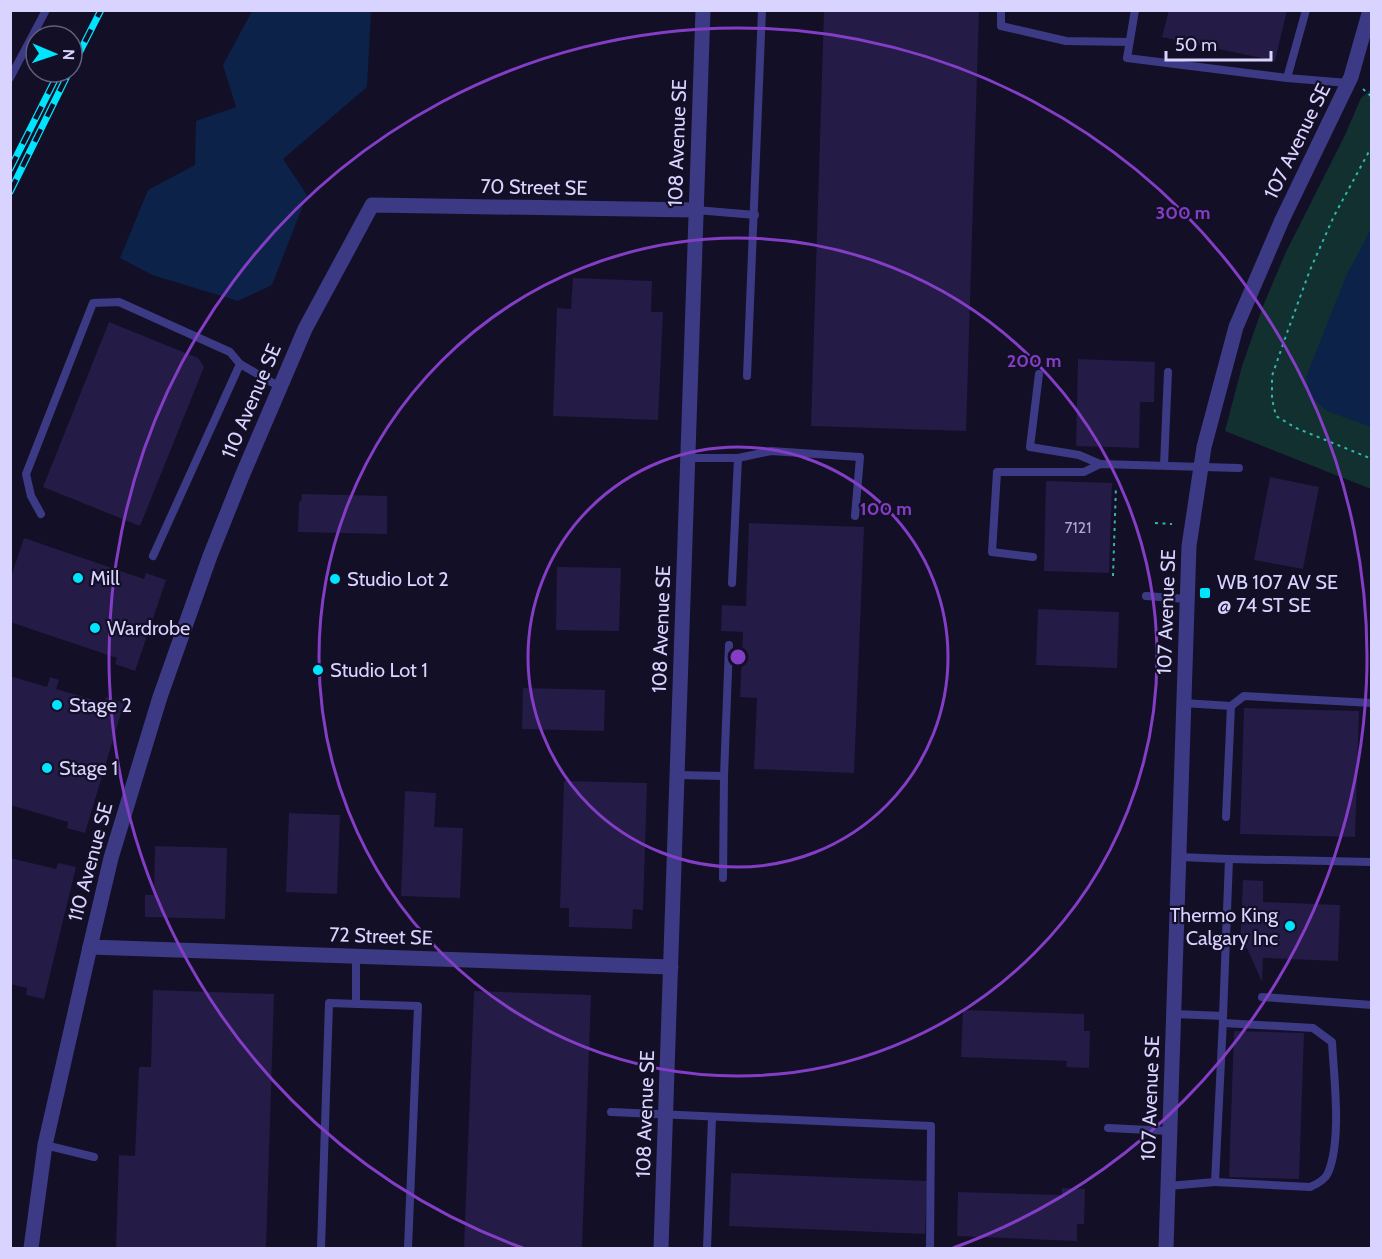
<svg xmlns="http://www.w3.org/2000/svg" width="1382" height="1259" font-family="Cabin,sans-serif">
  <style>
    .green { fill: #12302f }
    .water { fill: #0c2248 }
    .building { fill: #241b47 }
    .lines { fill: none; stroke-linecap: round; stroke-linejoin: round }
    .path { stroke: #2fb8b0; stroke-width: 2; stroke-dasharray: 3 4.5; stroke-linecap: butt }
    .service { stroke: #3d3a85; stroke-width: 8 }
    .minor { stroke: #3d3a85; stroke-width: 15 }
    .rail-casing { stroke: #00e5ff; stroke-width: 7 }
    .rail { stroke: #130f26; stroke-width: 4.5; stroke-dasharray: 14; stroke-linecap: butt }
    .ring { fill: none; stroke: #843dc5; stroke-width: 3 }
    .poi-dot { fill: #00e5ff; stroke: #130f26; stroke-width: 2 }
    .labels { text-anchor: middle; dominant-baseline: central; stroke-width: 4.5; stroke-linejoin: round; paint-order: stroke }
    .number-label { font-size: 16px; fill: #aca6d1 }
    .street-label { font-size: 20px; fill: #d9d4ff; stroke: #130f26 }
    .poi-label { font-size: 20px; fill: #d9d4ff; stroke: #130f26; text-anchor: start }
    .centre { fill: #843dc5; stroke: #130f26; stroke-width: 3 }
    .ring-label { font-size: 18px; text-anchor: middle; font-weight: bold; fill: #843dc5; stroke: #130f26; stroke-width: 4.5; stroke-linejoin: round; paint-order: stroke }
  </style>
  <rect width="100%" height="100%" fill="#130f26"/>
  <polygon class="green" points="1371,89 1371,489 1225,431 1242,366 1263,306 1285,254 1345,135 1361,98"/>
  <g class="water">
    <polygon points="252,11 371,11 367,87 283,159 307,195 272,285 238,301 152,275 120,258 148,190 195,165 196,121 236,107 223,65"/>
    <polygon points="1371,229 1371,427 1327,411 1310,397 1306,377 1346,276"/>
  </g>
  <g class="building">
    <polygon points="824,10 979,10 966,431 811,426"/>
    <polygon points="1169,10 1287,10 1275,61 1162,37"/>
    <polygon points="573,278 652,281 651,312 663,312 658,420 553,416 557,308 571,309"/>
    <polygon points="109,322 198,358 204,367 140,526 43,487"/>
    <polygon points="1078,359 1155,362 1154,402 1140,402 1139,448 1076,446"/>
    <polygon points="1270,477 1319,487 1303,569 1254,560"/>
    <polygon points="1046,481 1112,483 1109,573 1044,571"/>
    <polygon points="302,494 387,496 387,534 298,532 299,502 301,501"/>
    <polygon points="749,523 864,527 854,773 754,769 757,698 740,697 743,632 721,631 722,605 746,606"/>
    <polygon points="24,538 144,579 146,573 166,580 135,671 115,664 117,658 10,622 10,580"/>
    <polygon points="557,567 621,568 619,631 556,630"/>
    <polygon points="1038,609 1119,612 1117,668 1036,665"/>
    <polygon points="10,676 47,687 50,677 59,680 56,689 104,703 106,697 124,703 85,833 67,828 68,822 10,805"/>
    <polygon points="523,688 605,690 604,731 522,729"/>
    <polygon points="1244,708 1359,711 1355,837 1240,834"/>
    <polygon points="564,781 647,783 643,910 633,909 632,929 569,927 569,908 560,908"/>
    <polygon points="405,791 436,793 434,827 463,828 460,898 401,896"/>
    <polygon points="289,813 340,815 337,894 286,892"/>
    <polygon points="155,846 227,848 225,919 145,917 145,895 154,895"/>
    <polygon points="10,858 56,869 58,863 76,867 44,999 26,995 27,988 10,984"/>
    <polygon points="1243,880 1263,881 1263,902 1340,905 1338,961 1263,958 1262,982 1247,948 1240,948"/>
    <polygon points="153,990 274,994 266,1248 116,1248 119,1155 135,1156 139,1067 151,1067"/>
    <polygon points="474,991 591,995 582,1248 464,1248"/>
    <polygon points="963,1010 1084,1014 1084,1031 1090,1031 1089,1068 1066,1067 1067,1061 961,1057"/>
    <polygon points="1234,1031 1304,1033 1299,1179 1229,1177"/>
    <polygon points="731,1173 927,1181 925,1234 729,1226"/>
    <polygon points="1062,1188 1085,1189 1084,1224 1077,1224 1077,1241 957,1236 958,1192 1062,1195"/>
  </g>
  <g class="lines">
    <g class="path">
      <polyline points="1363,89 1372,97"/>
      <polyline points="1372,146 1334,216 1310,270 1288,330 1272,376 1272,399 1276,416 1296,428 1372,459"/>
      <polyline points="1155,523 1172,524"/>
      <polyline points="1113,576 1116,486"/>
    </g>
    <g class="service">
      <polyline points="1001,10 1001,26 1066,41 1129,42"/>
      <polyline points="1135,10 1127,58 1287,78"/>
      <polyline points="1306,10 1287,78 1348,83"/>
      <polyline points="10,78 46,10"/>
      <polyline points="696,210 755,215"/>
      <polyline points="1039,374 1030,447 1079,455 1100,464"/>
      <polyline points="747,376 762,10"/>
      <polyline points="688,458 738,458 771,451 860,457 855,516"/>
      <polyline points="1164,465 1168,372"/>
      <polyline points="41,514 31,496 26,474 93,303 119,302 230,352 240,364"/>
      <polyline points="153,556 240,364 280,387"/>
      <polyline points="1033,557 992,552 997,472 1084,472 1100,464 1239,468"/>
      <polyline points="732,583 738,458"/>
      <polyline points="1146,596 1187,599"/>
      <polyline points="1184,703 1231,706 1226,817"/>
      <polyline points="1231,706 1244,696 1372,703"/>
      <polyline points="677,775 724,776 723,878"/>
      <polyline points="724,776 729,645"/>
      <polyline points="1229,859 1372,862"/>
      <polyline points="1262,997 1372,1005"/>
      <polyline points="356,1004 356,956"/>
      <polyline points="1174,1014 1223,1016 1229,859 1179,857"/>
      <polyline points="611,1112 931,1126 930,1248"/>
      <polyline points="1108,1128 1170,1131"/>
      <polyline points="45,1145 94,1157"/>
      <path d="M1215 1182 1310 1187C1317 1184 1325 1180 1328 1173 1342 1140 1334 1078 1332 1042L1313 1028 1223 1023"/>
      <polyline points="1168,1186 1215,1182 1223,1020"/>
      <polyline points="321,1248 329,1003 418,1006 408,1248"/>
      <polyline points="707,1248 712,1118"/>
    </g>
    <g class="minor">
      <polyline points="90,947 671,967"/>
      <polyline points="31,1248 45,1145 90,947 111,858 160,697 210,556 242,476 305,329 372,205 696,210"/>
      <polyline points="661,1248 703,10"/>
      <polyline points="1166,1248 1189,546 1204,447 1236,327 1282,220 1351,77 1370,10"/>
    </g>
    <defs>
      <g id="rail">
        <polyline points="72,67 101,10"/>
        <polyline points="10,169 59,72"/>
        <polyline points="10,192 69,72"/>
      </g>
    </defs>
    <use href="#rail" class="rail-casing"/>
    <use href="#rail" class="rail"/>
  </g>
  <g class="ring">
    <circle cx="738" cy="657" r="210"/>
    <circle cx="738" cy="657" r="419"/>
    <path d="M523 1248A629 629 0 1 1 953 1248"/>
  </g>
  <g class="poi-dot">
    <circle cx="78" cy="578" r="6"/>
    <circle cx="335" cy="579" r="6"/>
    <rect x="1199" y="587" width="12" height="12" rx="3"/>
    <circle cx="95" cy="628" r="6"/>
    <circle cx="318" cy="670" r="6"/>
    <circle cx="57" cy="705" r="6"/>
    <circle cx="47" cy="768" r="6"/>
    <circle cx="1290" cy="926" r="6"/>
  </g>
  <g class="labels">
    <g class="number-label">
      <text x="1078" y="527">7121</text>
    </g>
    <g class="street-label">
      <text transform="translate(1297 141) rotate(-64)">107 Avenue SE</text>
      <text transform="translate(677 143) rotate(-88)">108 Avenue SE</text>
      <text transform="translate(534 187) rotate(1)">70 Street SE</text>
      <text transform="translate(251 401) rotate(-67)">110 Avenue SE</text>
      <text transform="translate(1166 612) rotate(-88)">107 Avenue SE</text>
      <text transform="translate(661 629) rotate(-88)">108 Avenue SE</text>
      <text transform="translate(90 862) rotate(-75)">110 Avenue SE</text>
      <text transform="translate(381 936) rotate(2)">72 Street SE</text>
      <text transform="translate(1150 1098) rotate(-88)">107 Avenue SE</text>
      <text transform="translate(645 1114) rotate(-88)">108 Avenue SE</text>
    </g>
    <g class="poi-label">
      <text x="90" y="578">Mill</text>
      <text x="347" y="579">Studio Lot 2</text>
      <text x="1217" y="582">WB 107 AV SE<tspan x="1217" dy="23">@ 74 ST SE</tspan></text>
      <text x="107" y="628">Wardrobe</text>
      <text x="330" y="670">Studio Lot 1</text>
      <text x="69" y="705">Stage 2</text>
      <text x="59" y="768">Stage 1</text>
      <text x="1278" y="915" text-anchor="end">Thermo King<tspan x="1278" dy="23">Calgary Inc</tspan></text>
    </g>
  </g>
  <circle cx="738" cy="657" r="9" class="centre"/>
  <g class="ring-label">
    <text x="1183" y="219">300 m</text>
    <text x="1034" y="367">200 m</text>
    <text x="886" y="515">100 m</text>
  </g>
  <rect width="1382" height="1259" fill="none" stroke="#d9d4ff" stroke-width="24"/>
  <g transform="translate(54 54) rotate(92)"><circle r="28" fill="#130f26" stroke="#625e7d" stroke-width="1.5"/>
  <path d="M0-4.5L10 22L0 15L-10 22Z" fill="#00e5ff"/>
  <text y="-9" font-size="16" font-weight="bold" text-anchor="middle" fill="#d9d4ff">N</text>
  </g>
  <path d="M1166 51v9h105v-9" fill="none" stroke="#d9d4ff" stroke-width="3"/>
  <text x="1175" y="51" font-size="18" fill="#d9d4ff" stroke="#130f26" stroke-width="4.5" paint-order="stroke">50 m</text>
</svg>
